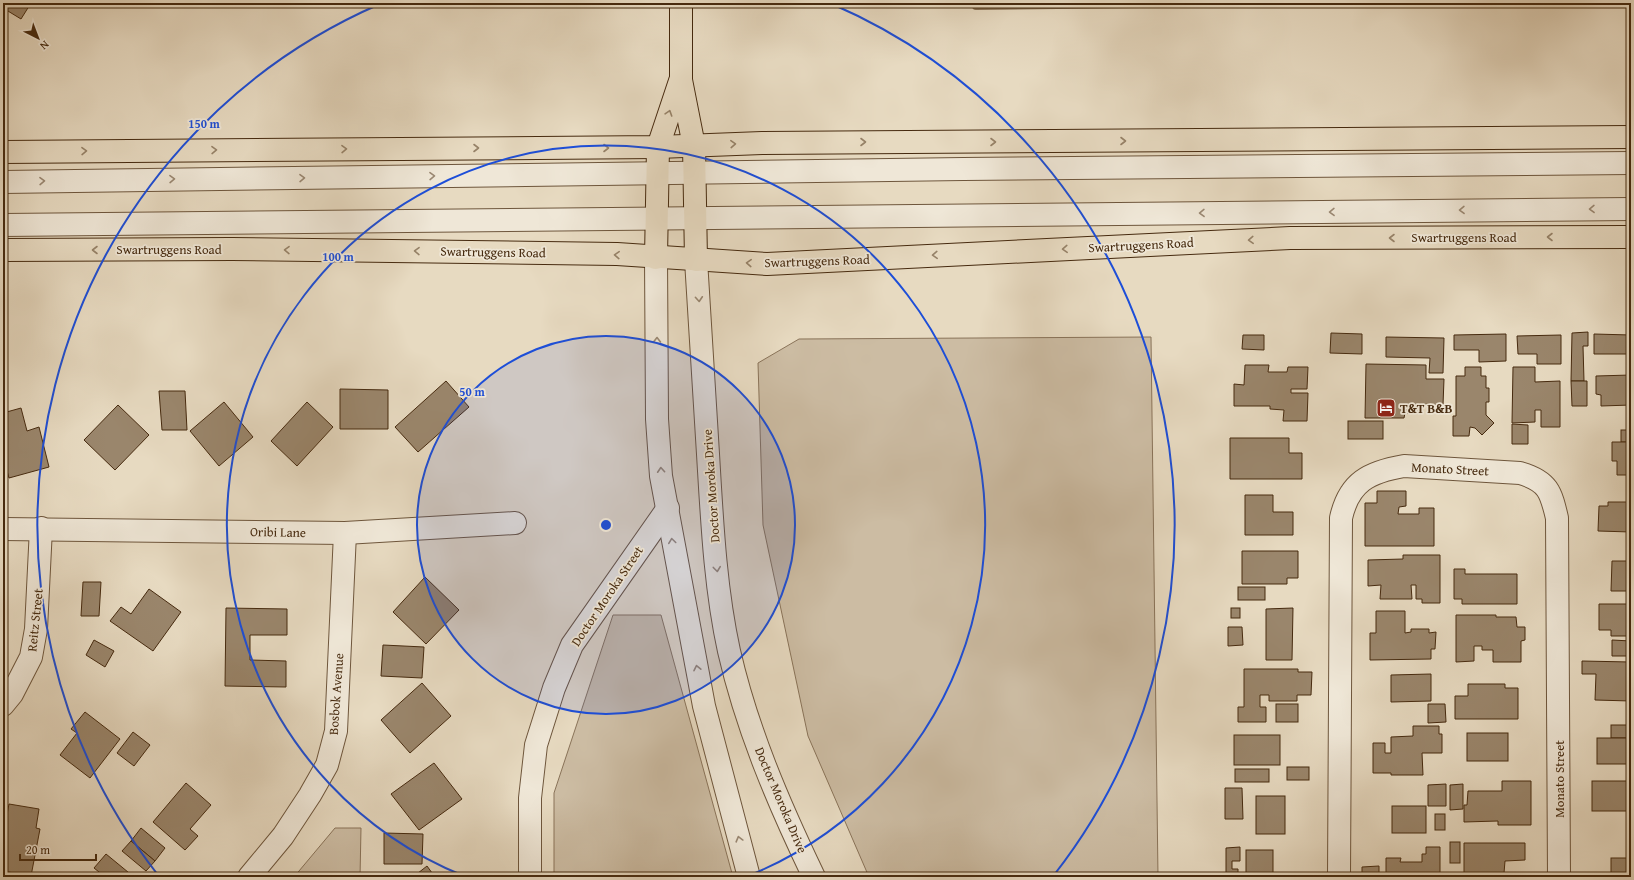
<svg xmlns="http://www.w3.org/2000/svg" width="1634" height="880" font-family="'Gentium Book Plus',serif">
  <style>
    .green { fill: #ccbca3; stroke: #897359 }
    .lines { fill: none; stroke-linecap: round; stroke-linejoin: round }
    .stream { stroke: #867055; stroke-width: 8 }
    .building { fill: #9a866c; stroke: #462a0f }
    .minor-casing { stroke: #6e563c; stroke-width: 24 }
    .major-casing { stroke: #462a0f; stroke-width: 24 }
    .minor { stroke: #efe7d7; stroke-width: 22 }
    .major { stroke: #e7dac1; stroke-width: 22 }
    .oneway { stroke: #968268 }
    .oneway2 { stroke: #9a8873 }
    .ring { fill: none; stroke: #1d4ed8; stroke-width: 2 }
    .labels { text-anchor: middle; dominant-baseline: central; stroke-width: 3.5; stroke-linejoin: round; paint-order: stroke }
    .street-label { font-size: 13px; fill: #462a0f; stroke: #efe7d7 }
    .poi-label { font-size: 13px; font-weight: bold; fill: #462a0f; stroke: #efe7d7; text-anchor: start }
    .centre { fill: #1d4ed8; stroke: #efe7d7; stroke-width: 2 }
    .ring-label { font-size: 12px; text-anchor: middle; font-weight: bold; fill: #1d4ed8; stroke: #efe7d7; stroke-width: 3.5; stroke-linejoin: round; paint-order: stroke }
  </style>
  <rect width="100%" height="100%" fill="#e7dac1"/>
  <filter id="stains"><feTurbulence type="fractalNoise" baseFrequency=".005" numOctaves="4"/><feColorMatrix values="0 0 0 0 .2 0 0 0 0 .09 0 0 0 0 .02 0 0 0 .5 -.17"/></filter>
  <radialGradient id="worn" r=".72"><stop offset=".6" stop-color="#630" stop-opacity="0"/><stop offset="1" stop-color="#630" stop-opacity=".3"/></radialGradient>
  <g class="green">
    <polygon points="1151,337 1158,877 869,877 808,736 763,525 758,363 799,339"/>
    <polygon points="613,615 661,615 733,877 554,877 554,793"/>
    <polygon points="335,828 361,828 360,877 294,877"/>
  </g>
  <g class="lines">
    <polyline class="stream" points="976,6 1224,3"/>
  </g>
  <g class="building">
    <polygon points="3,3 31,3 21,19 3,8"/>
    <rect x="68" y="3" width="18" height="3"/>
    <polygon points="160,3 191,3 191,5 160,7"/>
    <polygon points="1588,332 1588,346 1583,346 1584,381 1571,381 1572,333"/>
    <polygon points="1331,333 1362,334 1362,354 1330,353"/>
    <polygon points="1506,334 1506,361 1479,362 1479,350 1454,350 1454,335"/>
    <polygon points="1594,334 1631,335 1631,354 1594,354"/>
    <polygon points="1243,335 1264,335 1264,350 1242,349"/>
    <polygon points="1561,335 1561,364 1537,364 1537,354 1518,354 1517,336"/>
    <polygon points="1386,337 1444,338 1443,373 1429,373 1430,358 1386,357"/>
    <polygon points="1366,364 1426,365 1426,379 1444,379 1443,405 1419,404 1419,413 1405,413 1404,418 1365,418"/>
    <polygon points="1245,365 1269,365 1268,372 1287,372 1288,367 1308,367 1307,389 1291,389 1291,393 1308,393 1307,421 1283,421 1284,410 1270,409 1270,406 1234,406 1234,384 1244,385"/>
    <polygon points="1465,367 1481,367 1481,376 1486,376 1486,388 1489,388 1489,402 1486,402 1486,415 1494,423 1482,435 1475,428 1470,427 1469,436 1453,436 1453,416 1456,416 1456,376 1465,376"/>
    <polygon points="1513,367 1535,367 1535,382 1560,381 1560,427 1541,427 1541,410 1535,410 1535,422 1512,423"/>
    <polygon points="1631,375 1631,405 1601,406 1601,395 1596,394 1596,376"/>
    <polygon points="446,381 469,407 418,452 395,427"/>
    <polygon points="1571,381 1587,381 1587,406 1572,406"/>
    <polygon points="340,389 388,390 388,429 340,429"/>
    <polygon points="159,391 185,391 187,430 162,430"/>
    <polygon points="224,402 253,437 219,466 190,431"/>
    <polygon points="307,402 333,427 297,466 271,441"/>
    <polygon points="118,405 149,435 115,470 84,440"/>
    <polygon points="21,408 27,431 39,427 49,467 9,478 3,456 3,413"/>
    <rect x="1348" y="421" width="35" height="18"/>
    <polygon points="1512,424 1528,425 1528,444 1512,444"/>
    <rect x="1621" y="430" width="10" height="12"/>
    <polygon points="1230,438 1289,438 1289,453 1302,453 1302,479 1230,479"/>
    <polygon points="1612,442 1631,442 1631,475 1617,475 1617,461 1612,461"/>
    <polygon points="1377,491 1406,491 1406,506 1399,507 1398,514 1419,514 1419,508 1434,508 1434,546 1365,546 1365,503 1377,503"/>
    <polygon points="1245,495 1273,495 1273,512 1293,512 1293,535 1245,535"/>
    <polygon points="1608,502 1631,502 1631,532 1598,531 1599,506 1608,506"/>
    <polygon points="1242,551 1298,551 1298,578 1287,578 1287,584 1242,584"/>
    <polygon points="1403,555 1440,555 1440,603 1422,603 1422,599 1416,599 1416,585 1411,585 1412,599 1380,599 1381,585 1368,586 1368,560 1403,559"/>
    <polygon points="1612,561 1631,561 1631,591 1611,591"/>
    <polygon points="1454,569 1465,569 1465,574 1517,574 1517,604 1462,604 1462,599 1454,599"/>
    <polygon points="425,577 459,610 426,644 393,612"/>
    <polygon points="83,582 101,582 99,616 81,616"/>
    <rect x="1238" y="587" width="27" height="13"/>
    <polygon points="149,589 181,612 153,651 110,621 121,607 131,614"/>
    <polygon points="1599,604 1631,604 1631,636 1611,636 1611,630 1599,630"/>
    <polygon points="226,608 287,609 287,635 250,635 250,660 286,661 286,687 225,686"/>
    <rect x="1231" y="608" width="9" height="10"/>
    <polygon points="1293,608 1292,660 1266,660 1266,609"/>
    <polygon points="1376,611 1405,611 1405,633 1411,632 1411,629 1429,629 1429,633 1436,632 1435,649 1431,649 1431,659 1370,660 1370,633 1376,633"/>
    <polygon points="1456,615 1496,615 1496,617 1516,617 1517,627 1525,627 1525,640 1521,641 1521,662 1493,662 1493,650 1482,650 1482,646 1474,646 1474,661 1456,662"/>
    <polygon points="1228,627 1242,627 1243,645 1228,646"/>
    <polygon points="94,640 114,651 105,667 86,655"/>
    <polygon points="1612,640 1631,641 1631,656 1612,656"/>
    <polygon points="383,645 424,647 422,678 381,676"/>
    <polygon points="1582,661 1630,662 1631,701 1595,700 1596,674 1582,674"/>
    <polygon points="1244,669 1298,669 1298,672 1312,672 1311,695 1297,695 1297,701 1269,701 1269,695 1260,695 1260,707 1266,707 1266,722 1238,722 1238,707 1244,707"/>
    <polygon points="1431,674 1431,701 1391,702 1391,675"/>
    <polygon points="422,683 451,716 410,753 381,720"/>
    <polygon points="1468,684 1505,684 1505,688 1518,688 1518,719 1455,719 1455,696 1468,696"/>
    <rect x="1276" y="704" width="22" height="18"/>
    <polygon points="1428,704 1445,704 1446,722 1428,723"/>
    <polygon points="85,712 120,739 90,778 60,755 77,733 71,729"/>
    <rect x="1611" y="725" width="20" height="13"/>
    <polygon points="1413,726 1439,726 1439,734 1442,734 1442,753 1422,753 1423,775 1391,775 1391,773 1373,773 1373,743 1385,743 1385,753 1391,753 1391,737 1413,736"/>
    <polygon points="133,732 150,745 134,766 117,753"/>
    <rect x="1467" y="733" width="41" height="28"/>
    <rect x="1234" y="735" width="46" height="30"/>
    <rect x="1597" y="738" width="34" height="26"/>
    <polygon points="434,763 462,799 419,830 391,794"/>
    <rect x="1287" y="767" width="22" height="13"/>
    <rect x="1235" y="769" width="34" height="13"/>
    <polygon points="1502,781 1531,781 1531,825 1498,825 1498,821 1464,822 1464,805 1467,805 1468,791 1502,791"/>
    <rect x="1592" y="781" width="39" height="30"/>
    <polygon points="186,783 211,805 190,829 198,836 185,850 153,822"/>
    <polygon points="1446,784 1446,806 1428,806 1428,785"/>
    <polygon points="1463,784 1463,809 1450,810 1450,785"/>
    <polygon points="1225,788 1242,788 1243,819 1225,819"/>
    <rect x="1256" y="796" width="29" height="38"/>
    <polygon points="9,804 39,809 36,828 40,829 31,876 3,871 3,835"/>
    <rect x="1392" y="806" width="34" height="27"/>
    <rect x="1435" y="814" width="10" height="16"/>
    <polygon points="141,828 165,848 155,861 131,841"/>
    <polygon points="384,833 423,834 422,864 384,864"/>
    <polygon points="131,841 155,861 146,871 122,851"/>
    <rect x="1450" y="842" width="10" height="21"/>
    <polygon points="1464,843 1525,843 1525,860 1505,861 1504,873 1464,873"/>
    <polygon points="1240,847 1240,861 1232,861 1232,869 1238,869 1238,877 1226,877 1226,848"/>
    <polygon points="1426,847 1440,847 1440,877 1386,877 1386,858 1401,858 1400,862 1422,862 1422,854 1426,854"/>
    <rect x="1246" y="850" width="27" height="27"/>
    <polygon points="106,854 134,877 103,877 104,876 94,868"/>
    <rect x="1611" y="858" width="20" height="19"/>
    <polygon points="427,866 435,877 413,877"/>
    <polygon points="1379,866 1379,877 1362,877 1362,867"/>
  </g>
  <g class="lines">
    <defs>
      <g id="minor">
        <polyline points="3,182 963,169 1631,163"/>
        <polyline points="3,225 1631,209"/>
        <polyline points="656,258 657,419 661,476 704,706 749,877"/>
        <path d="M696 260C700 325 704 390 708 454 712 520 715 587 729 651 747 730 779 804 814 877"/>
        <polyline points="3,529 345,533 515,523"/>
        <polyline points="3,705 12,694 31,657 36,629 41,528"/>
        <polyline points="249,877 283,836 310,795 327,765 336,731 345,533"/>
        <polyline points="530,877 530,798 536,745 554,688 572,645 668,508"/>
        <path d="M1339 877 1341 518C1349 482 1369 472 1404 466L1520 473C1548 481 1551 492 1557 518L1559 877"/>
      </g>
      <g id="major">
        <polyline points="681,3 681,80 694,146 696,260"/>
        <polyline points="3,152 658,147 762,143 1631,137"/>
        <polyline points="3,250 232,249 617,254 767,264 1290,238 1631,237"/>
        <polyline points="656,258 658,147 680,81"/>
      </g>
    </defs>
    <use href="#minor" class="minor-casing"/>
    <use href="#major" class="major-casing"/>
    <use href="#minor" class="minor"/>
    <use href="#major" class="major"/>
  </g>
  <defs><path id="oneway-chevron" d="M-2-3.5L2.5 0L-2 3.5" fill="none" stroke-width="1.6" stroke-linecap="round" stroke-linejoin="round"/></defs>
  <g class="oneway">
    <use href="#oneway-chevron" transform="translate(669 113) rotate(-72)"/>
    <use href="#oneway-chevron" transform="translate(1123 141)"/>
    <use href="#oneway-chevron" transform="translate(863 142)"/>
    <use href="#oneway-chevron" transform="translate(993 142)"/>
    <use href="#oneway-chevron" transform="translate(733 144) rotate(-3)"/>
    <use href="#oneway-chevron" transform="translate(476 148)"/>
    <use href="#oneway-chevron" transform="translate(606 148)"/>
    <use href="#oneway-chevron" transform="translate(344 149) rotate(-1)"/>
    <use href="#oneway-chevron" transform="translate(214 150) rotate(-1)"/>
    <use href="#oneway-chevron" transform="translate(84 151) rotate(-1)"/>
    <use href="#oneway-chevron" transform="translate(1550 237) rotate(180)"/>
    <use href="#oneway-chevron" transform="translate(1392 238) rotate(180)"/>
    <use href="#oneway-chevron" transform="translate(1251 240) rotate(177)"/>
    <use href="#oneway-chevron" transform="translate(1065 249) rotate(177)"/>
    <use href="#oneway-chevron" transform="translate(95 250) rotate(180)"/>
    <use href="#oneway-chevron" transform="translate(287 250) rotate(-179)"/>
    <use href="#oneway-chevron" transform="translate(417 251) rotate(-179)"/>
    <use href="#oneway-chevron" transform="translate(617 255) rotate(-177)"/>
    <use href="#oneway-chevron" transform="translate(935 255) rotate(177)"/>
    <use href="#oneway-chevron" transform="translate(749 263) rotate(-177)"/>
  </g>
  <g class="oneway2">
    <use href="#oneway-chevron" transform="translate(432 176) rotate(-1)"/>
    <use href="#oneway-chevron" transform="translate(302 178) rotate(-1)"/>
    <use href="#oneway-chevron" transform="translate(172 179) rotate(-1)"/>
    <use href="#oneway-chevron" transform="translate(42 181) rotate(-1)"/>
    <use href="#oneway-chevron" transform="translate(1592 209) rotate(179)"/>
    <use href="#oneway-chevron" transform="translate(1462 210) rotate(179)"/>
    <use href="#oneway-chevron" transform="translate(1332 212) rotate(179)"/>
    <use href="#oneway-chevron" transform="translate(1202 213) rotate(179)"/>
    <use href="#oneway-chevron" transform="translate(699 299) rotate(86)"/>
    <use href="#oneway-chevron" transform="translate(657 340) rotate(-90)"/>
    <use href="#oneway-chevron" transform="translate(661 470) rotate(-94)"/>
    <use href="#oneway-chevron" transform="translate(672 541) rotate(-98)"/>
    <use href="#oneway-chevron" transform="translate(717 569) rotate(83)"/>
    <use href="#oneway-chevron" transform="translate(697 668) rotate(-102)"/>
    <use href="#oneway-chevron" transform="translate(739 839) rotate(-105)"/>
  </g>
  <circle cx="606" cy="525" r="189" fill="#1d4ed8" fill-opacity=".12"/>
  <g class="ring">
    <circle cx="606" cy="525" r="189"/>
    <path d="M464 876A379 379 0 1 1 748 876"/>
    <path d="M158 875A568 568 0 0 1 380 4M832 4A568 568 0 0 1 1054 875"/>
  </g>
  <defs>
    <symbol id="hotel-square" viewBox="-11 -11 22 22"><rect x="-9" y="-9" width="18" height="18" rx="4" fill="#8f2418" stroke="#efe7d7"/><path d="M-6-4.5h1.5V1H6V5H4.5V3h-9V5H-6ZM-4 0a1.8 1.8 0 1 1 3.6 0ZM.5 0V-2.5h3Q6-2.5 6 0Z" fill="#fff"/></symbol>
  </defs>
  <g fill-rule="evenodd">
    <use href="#hotel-square" x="1375" y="397" width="22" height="22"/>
  </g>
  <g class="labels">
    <g class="street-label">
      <text x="1464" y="237">Swartruggens Road</text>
      <text transform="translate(1141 245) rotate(-3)">Swartruggens Road</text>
      <text x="169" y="249">Swartruggens Road</text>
      <text transform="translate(493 252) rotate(1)">Swartruggens Road</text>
      <text transform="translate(817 261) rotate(-2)">Swartruggens Road</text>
      <text transform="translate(1450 469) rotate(3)">Monato Street</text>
      <text transform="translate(711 486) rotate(-94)">Doctor Moroka Drive</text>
      <text transform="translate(278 532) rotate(1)">Oribi Lane</text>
      <text transform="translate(607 596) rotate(-56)">Doctor Moroka Street</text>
      <text transform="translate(35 620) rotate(-84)">Reitz Street</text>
      <text transform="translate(336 694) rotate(-86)">Bosbok Avenue</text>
      <text transform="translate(1559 779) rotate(-90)">Monato Street</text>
      <text transform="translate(781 800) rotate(67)">Doctor Moroka Drive</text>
    </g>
    <g class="poi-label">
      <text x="1400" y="408">T&amp;T B&amp;B</text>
    </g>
  </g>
  <circle cx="606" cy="525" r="6" class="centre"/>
  <g class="ring-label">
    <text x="204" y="128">150 m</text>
    <text x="338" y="261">100 m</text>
    <text x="472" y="396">50 m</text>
  </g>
  <rect width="1634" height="880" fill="none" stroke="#e7dac1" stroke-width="16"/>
  <rect x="4" y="4" width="1626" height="872" fill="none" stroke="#462a0f" stroke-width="2"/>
  <rect x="8" y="8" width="1618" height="864" fill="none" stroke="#462a0f"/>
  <g transform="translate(38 38) rotate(138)" stroke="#efe7d7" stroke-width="3" paint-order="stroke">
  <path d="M0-3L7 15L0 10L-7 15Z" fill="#462a0f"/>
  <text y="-6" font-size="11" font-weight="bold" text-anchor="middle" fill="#462a0f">N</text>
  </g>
  <path d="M20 854v6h76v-6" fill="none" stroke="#462a0f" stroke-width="2"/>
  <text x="26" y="854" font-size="12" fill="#462a0f" stroke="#efe7d7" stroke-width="3" paint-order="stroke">20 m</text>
  <rect width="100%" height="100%" filter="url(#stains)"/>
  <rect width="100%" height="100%" fill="url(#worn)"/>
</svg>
